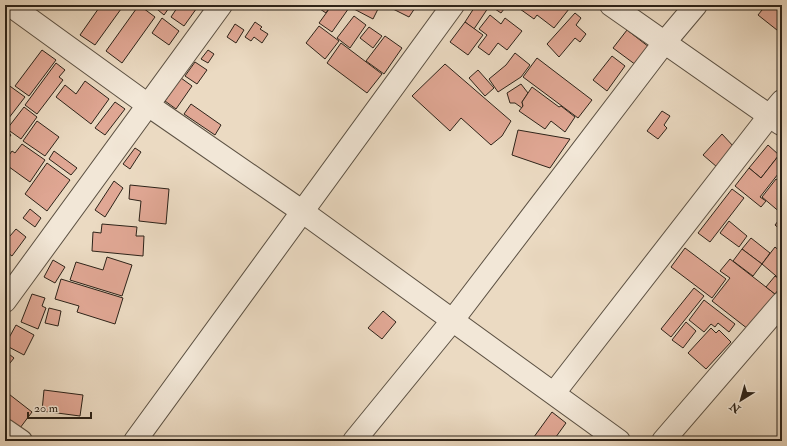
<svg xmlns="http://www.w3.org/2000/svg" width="787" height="446" font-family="'IM FELL Double Pica',serif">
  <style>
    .building { fill: #e0a794; stroke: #2d2319 }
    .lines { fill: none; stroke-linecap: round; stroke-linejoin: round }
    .minor-casing { stroke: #5c5143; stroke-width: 24 }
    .minor { stroke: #f2e7d7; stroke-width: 22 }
  </style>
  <rect width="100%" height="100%" fill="#ebdac2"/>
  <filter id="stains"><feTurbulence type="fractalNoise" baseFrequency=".005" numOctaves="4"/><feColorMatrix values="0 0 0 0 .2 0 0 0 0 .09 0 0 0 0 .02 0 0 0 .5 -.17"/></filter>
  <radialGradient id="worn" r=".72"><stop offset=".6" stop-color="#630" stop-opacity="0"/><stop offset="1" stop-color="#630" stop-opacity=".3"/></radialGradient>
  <g class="building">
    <polygon points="101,5 115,5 121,9 95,45 80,35"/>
    <polygon points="139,5 155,17 122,63 106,51"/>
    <polygon points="152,5 171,5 164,15"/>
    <polygon points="179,5 199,5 184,26 171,17"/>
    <polygon points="314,5 331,5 326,13"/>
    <polygon points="332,5 351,5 332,32 319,23"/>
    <polygon points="356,5 380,5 373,19 354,9"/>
    <polygon points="385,5 417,5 409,17"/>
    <polygon points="476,5 490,5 474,29 465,22"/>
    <polygon points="489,5 507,5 501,13"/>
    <polygon points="523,5 563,5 569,9 554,28 537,15 534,19 520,9"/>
    <polygon points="766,5 782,5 782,34 758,15"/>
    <polygon points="575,13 581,18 576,25 586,34 580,42 575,38 559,57 547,44"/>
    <polygon points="490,15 501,24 505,18 522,31 507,50 498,43 489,55 478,47 487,35 479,29"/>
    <polygon points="354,16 366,25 350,48 337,38"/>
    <polygon points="162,18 179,31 169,45 152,33"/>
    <polygon points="255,22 262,27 260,29 268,34 262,43 254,37 251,41 245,37"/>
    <polygon points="465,22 483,35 468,55 450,42"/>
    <polygon points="235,24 244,30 236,43 227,37"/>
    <polygon points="319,26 339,41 325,59 306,43"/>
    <polygon points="369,27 382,36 373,48 360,38"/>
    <polygon points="627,30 649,47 636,65 613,48"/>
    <polygon points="385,36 402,48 384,74 366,61"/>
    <polygon points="341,43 382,74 367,93 327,63"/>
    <polygon points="42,50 56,60 29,96 15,86"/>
    <polygon points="208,50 214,54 208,63 201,59"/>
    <polygon points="515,53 530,65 521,77 498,92 489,79 506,65"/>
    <polygon points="612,56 625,66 607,91 593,80"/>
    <polygon points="537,58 592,100 578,118 523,77"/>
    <polygon points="195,62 207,70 197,84 185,76"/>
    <polygon points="56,63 65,70 59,77 63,80 37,114 25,105"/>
    <polygon points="445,64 511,121 502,136 491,145 461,118 450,131 412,96"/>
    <polygon points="478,70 494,88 485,96 469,78"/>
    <polygon points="181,78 192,86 176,109 165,101"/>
    <polygon points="85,81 109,99 91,124 56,97 65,85 76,94"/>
    <polygon points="7,84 25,97 5,123 5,86"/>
    <polygon points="521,84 528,93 522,102 523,106 522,108 515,103 510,103 507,93"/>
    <polygon points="532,87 559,107 561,106 575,117 565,132 551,121 545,129 519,111 523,106 522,102"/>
    <polygon points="115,102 125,109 105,135 95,128"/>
    <polygon points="191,104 221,125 215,135 184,114"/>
    <polygon points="24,107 37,117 21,139 7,129"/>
    <polygon points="662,111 670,116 664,125 667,128 658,139 647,131"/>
    <polygon points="37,121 59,137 45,156 23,141"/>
    <polygon points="5,130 11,135 5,143"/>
    <polygon points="518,130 570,139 550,168 512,155"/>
    <polygon points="722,134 734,147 717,167 703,155"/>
    <polygon points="22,144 45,160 30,182 5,164 5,161 12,151 15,153"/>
    <polygon points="768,145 779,155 761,178 749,168"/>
    <polygon points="135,148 141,152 130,169 123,164"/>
    <polygon points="54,151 77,168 71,175 49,159"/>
    <polygon points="779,155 782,157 782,169 760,197 766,201 761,207 735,186 749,168 761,178"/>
    <polygon points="47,163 70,180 47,211 25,194"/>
    <polygon points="776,179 782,183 782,214 762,197"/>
    <polygon points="114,181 123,188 105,217 95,210"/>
    <polygon points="130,185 169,189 166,224 139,221 141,201 129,199"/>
    <polygon points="732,189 744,198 710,242 698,233"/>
    <polygon points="30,209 41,218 35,227 23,218"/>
    <polygon points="782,216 782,231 775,225"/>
    <polygon points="729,221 747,236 739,247 720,233"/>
    <polygon points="102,224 137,227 136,236 144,236 143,256 92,251 93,232 101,233"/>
    <polygon points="16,229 26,237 12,256 5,251 5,232 10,236"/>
    <polygon points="751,238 770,253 762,264 742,249"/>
    <polygon points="775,247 782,253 782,281 762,264"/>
    <polygon points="685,248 726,279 712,298 671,267"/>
    <polygon points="742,249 762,264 753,276 733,261"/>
    <polygon points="107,257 132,265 122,296 70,280 76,262 103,270"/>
    <polygon points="730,259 775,294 748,329 712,301 730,278 720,271"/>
    <polygon points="53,260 65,267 55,283 44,277"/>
    <polygon points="775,276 782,281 782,285 775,294 766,287"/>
    <polygon points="61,279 123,298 115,324 77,312 79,306 55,299"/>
    <polygon points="694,288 704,296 671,337 661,329"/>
    <polygon points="32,294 45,298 42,306 46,308 38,329 21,322"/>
    <polygon points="704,300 735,324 729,332 718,323 715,327 711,324 704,332 689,320"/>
    <polygon points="49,308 61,311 58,326 45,323"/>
    <polygon points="383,311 396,322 382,339 368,328"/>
    <polygon points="686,322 696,331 683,348 672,340"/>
    <polygon points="16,325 34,335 24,355 5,345"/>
    <polygon points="711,328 716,333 719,330 731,342 706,369 688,353"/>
    <polygon points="5,351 14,358 6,368 5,367"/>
    <polygon points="44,390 83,395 80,416 42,411"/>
    <polygon points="5,391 32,412 20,428 5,417"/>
    <polygon points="552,412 566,423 553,441 531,441"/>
  </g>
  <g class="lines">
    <defs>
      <g id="minor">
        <polyline points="10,5 148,105 303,212 619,441"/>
        <polyline points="611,5 781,124"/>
        <polyline points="5,301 221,5"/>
        <polyline points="554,393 770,115 782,101"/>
        <polyline points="5,430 21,441"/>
        <polyline points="135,441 453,5"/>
        <polyline points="354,441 452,321 664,43 696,5"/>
        <polyline points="663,441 782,303"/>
      </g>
    </defs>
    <use href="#minor" class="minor-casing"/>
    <use href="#minor" class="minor"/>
  </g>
  <rect width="787" height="446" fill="none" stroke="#ebdac2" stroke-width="20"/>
  <rect x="6" y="6" width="775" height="434" fill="none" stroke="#2d2319" stroke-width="2"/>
  <rect x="10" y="10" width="767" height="426" fill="none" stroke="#2d2319"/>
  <g transform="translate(741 400) rotate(217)" stroke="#f2e7d7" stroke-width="3" paint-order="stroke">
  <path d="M0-3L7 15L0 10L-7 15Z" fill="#2d2319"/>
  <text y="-6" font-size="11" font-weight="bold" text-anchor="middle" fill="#2d2319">N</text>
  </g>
  <path d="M28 412v6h63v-6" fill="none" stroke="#2d2319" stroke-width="2"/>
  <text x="34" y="412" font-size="12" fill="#2d2319" stroke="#f2e7d7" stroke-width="3" paint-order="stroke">20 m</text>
  <rect width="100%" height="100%" filter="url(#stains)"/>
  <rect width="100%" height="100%" fill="url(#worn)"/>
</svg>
